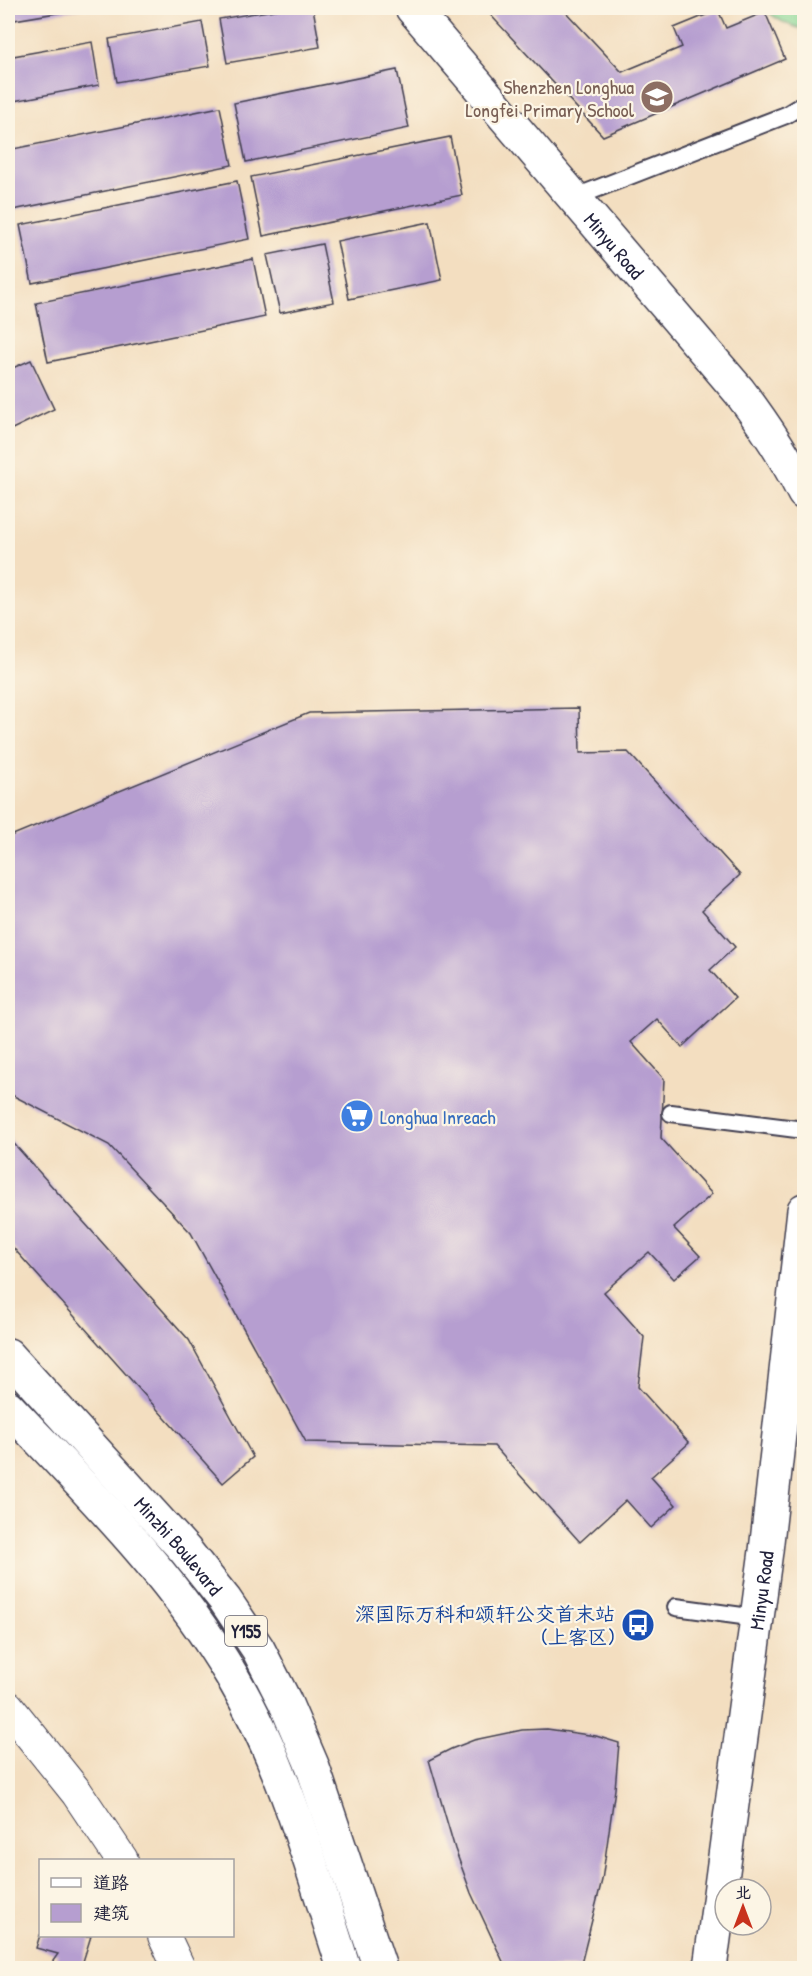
<svg xmlns="http://www.w3.org/2000/svg" width="812" height="1976" font-family="'Patrick Hand','LXGW WenKai TC',sans-serif">
  <style>
    .green { fill: #8ad896; stroke: #567d68; stroke-width: 1.5 }
    .building { fill: #b69ed0 }
    .lines { fill: none; stroke-linecap: round; stroke-linejoin: round }
    .service-casing { stroke: #413e4f; stroke-width: 20 }
    .minor-casing { stroke: #413e4f; stroke-width: 34 }
    .tertiary-casing { stroke: #413e4f; stroke-width: 36 }
    .primary-casing { stroke: #413e4f; stroke-width: 36 }
    .service { stroke: #fff; stroke-width: 16 }
    .minor { stroke: #fff; stroke-width: 32 }
    .tertiary { stroke: #fff; stroke-width: 33 }
    .primary { stroke: #fff; stroke-width: 33 }
    .labels { text-anchor: middle; dominant-baseline: central; stroke-width: 4.5; stroke-linejoin: round; paint-order: stroke }
    .shield { fill: #fcf5e5; stroke: #63616e; stroke-width: 1.5 }
    .shield-label { font-size: 18px; font-weight: bold; fill: #22223b }
    .education-label { font-size: 20px; fill: #785e54; stroke: #fcf5e5; text-anchor: end }
    .street-label { font-size: 20px; fill: #22223b; stroke: #fcf5e5 }
    .shop-label { font-size: 20px; fill: #366cbe; stroke: #fcf5e5; text-anchor: start }
    .transit-label { font-size: 20px; fill: #164399; stroke: #fcf5e5; text-anchor: end }
  </style>
  <rect width="100%" height="100%" fill="#fcf5e5"/>
  <filter id="ink" filterUnits="userSpaceOnUse"><feTurbulence type="fractalNoise" baseFrequency=".0167" numOctaves="2"/><feDisplacementMap in="SourceGraphic" scale="12" xChannelSelector="R" yChannelSelector="G"/><feConvolveMatrix kernelMatrix="1 2 1 2 8 2 1 2 1" color-interpolation-filters="sRGB"/></filter>
  <filter id="wash" filterUnits="userSpaceOnUse"><feTurbulence type="fractalNoise" baseFrequency=".008" numOctaves="4" result="noise"/><feDisplacementMap in="SourceGraphic" scale="24" xChannelSelector="R" yChannelSelector="G"/><feGaussianBlur stdDeviation="1.35" result="paint"/><feColorMatrix in="noise" values="0 0 0 0 0 0 0 0 0 0 0 0 0 0 0 0 0 1.4 0 .05"/><feComposite in="paint" operator="in"/></filter>
  <g filter="url(#wash)">
    <rect width="100%" height="100%" fill="#f3dec0"/>
    <path class="green" d="M764 8H804V29C788 26 776 20 764 8Z"/>
    <g id="blocks">
      <g class="building">
        <polygon points="8,8 80,8 80,9 8,21"/>
        <polygon points="286,8 313,8 320,47 227,63 219,19"/>
        <polygon points="484,8 562,8 622,72 682,47 674,28 718,10 726,28 765,12 785,59 603,136"/>
        <polygon points="202,22 210,66 117,82 109,39"/>
        <polygon points="92,42 99,85 8,102 8,57"/>
        <polygon points="397,70 409,128 246,162 234,103"/>
        <polygon points="220,107 232,165 8,211 8,150"/>
        <polygon points="450,137 462,195 263,236 251,177"/>
        <polygon points="237,181 249,239 32,283 20,225"/>
        <polygon points="430,222 442,280 349,299 337,241"/>
        <polygon points="322,244 334,302 280,313 267,255"/>
        <polygon points="253,259 265,317 48,362 36,303"/>
        <polygon points="31,360 54,409 8,431 8,370"/>
        <polygon points="579,708 580,753 628,752 740,875 702,910 735,947 710,970 735,998 682,1047 657,1019 631,1042 664,1079 661,1138 712,1194 674,1228 700,1256 674,1279 649,1252 604,1292 644,1337 638,1387 689,1443 651,1477 676,1505 651,1528 626,1500 580,1542 494,1446 306,1442 191,1233 109,1145 8,1093 8,837 309,713"/>
        <polygon points="8,1137 189,1340 253,1457 223,1483 8,1242"/>
        <polygon points="547,1729 596,1736 619,1743 615,1789 602,1880 580,1968 506,1968 471,1893 455,1849 429,1760 451,1749 474,1740 522,1730"/>
        <polygon points="40,1935 91,1936 81,1968 48,1968 58,1954 36,1948"/>
      </g>
    </g>
  </g>
  <g filter="url(#ink)">
    <use href="#blocks" fill-opacity="0" stroke="#413e4f" stroke-width="1.5"/>
    <g class="lines">
      <defs>
        <g id="service">
          <polyline points="573,198 786,115 804,104"/>
          <polyline points="671,1113 804,1130"/>
          <polyline points="676,1607 757,1618"/>
        </g>
        <g id="minor">
          <polyline points="8,1707 77,1793 122,1860"/>
          <polyline points="164,1936 179,1968"/>
        </g>
        <g id="tertiary">
          <path id="s1" d="M412 8 739 391C764 424 786 457 804 493"/>
          <path id="s2" d="M710 1968 766 1551 804 1210"/>
        </g>
        <g id="primary">
          <path id="s3" d="M8 1355 185 1550 225 1600 258 1649 285 1702 312 1765 380 1968"/>
          <path d="M8 1407C88 1492 172 1574 232 1676 285 1766 312 1870 344 1968"/>
        </g>
      </defs>
      <use href="#service" class="service-casing"/>
      <use href="#minor" class="minor-casing"/>
      <use href="#tertiary" class="tertiary-casing"/>
      <use href="#primary" class="primary-casing"/>
      <use href="#service" class="service"/>
      <use href="#minor" class="minor"/>
      <use href="#tertiary" class="tertiary"/>
      <use href="#primary" class="primary"/>
    </g>
  </g>
  <defs>
    <symbol id="school-disc" viewBox="-11 -11 22 22"><circle r="9.5" fill="#8d6e63" stroke="#fcf5e5"/><path d="M0-5L7-2L0 1L-7-2ZM-4 1L0 2.5L4 1V4Q0 6-4 4Z" fill="#fff"/></symbol>
    <symbol id="supermarket-disc" viewBox="-11 -11 22 22"><circle r="9.5" fill="#3f7fe0" stroke="#fcf5e5"/><path d="M-6-5.5h2.5l.6 2H6L4.5 2H-2.5L-4.4-4H-6ZM-1.5 3.2a1.3 1.3 0 1 0 .1 0ZM3 3.2a1.3 1.3 0 1 0 .1 0Z" fill="#fff"/></symbol>
    <symbol id="bus-disc" viewBox="-11 -11 22 22"><circle r="9.5" fill="#1a4fb4" stroke="#fcf5e5"/><path d="M-5-6H5V4H4V6H2V4H-2V6H-4V4H-5ZM-3.5-4V0h7V-4ZM-3.5 1.2v1.5H-2V1.2ZM2 1.2v1.5H3.5V1.2Z" fill="#fff"/></symbol>
  </defs>
  <g fill-rule="evenodd">
    <use href="#school-disc" x="638" y="78" width="38" height="38"/>
    <use href="#supermarket-disc" x="338" y="1097" width="38" height="38"/>
    <use href="#bus-disc" x="619" y="1606" width="38" height="38"/>
  </g>
  <g class="labels">
    <rect class="shield" x="225" y="1616" width="42" height="30" rx="4.5"/>
    <g class="shield-label">
      <text x="246" y="1631">Y155</text>
    </g>
    <g class="education-label">
      <text x="634" y="86">Shenzhen Longhua<tspan x="634" dy="23">Longfei Primary School</tspan></text>
    </g>
    <g class="street-label">
      <text stroke="none"><textPath href="#s1" startOffset="312">Minyu Road</textPath></text>
      <text stroke="none"><textPath href="#s3" startOffset="256">Minzhi Boulevard</textPath></text>
      <text stroke="none"><textPath href="#s2" startOffset="381">Minyu Road</textPath></text>
    </g>
    <g class="shop-label">
      <text x="380" y="1116">Longhua Inreach</text>
    </g>
    <g class="transit-label">
      <text x="615" y="1613">深国际万科和颂轩公交首末站<tspan x="615" dy="23">(上客区)</tspan></text>
    </g>
  </g>
  <rect width="812" height="1976" fill="none" stroke="#fcf5e5" stroke-width="30"/>
  <rect x="39" y="1859" width="195" height="78" fill="#fcf5e5" stroke="#a5a1a1" stroke-width="1.5"/>
  <rect x="51" y="1878" width="30" height="9" fill="#ffffff" stroke="#a5a1a1" stroke-width="1.5"/>
  <text x="93" y="1889" font-size="18" fill="#22223b">道路</text>
  <rect x="51" y="1904" width="30" height="18" fill="#b69ed0" stroke="#a5a1a1" stroke-width="1.5"/>
  <text x="93" y="1919" font-size="18" fill="#22223b">建筑</text>
  <g transform="translate(743 1907)"><circle r="28" fill="#fcf5e5" stroke="#a5a1a1" stroke-width="1.5"/>
  <path d="M0-4.5L10 22L0 15L-10 22Z" fill="#c8321e"/>
  <text y="-9" font-size="16" font-weight="bold" text-anchor="middle" fill="#22223b">北</text>
  </g>
</svg>
